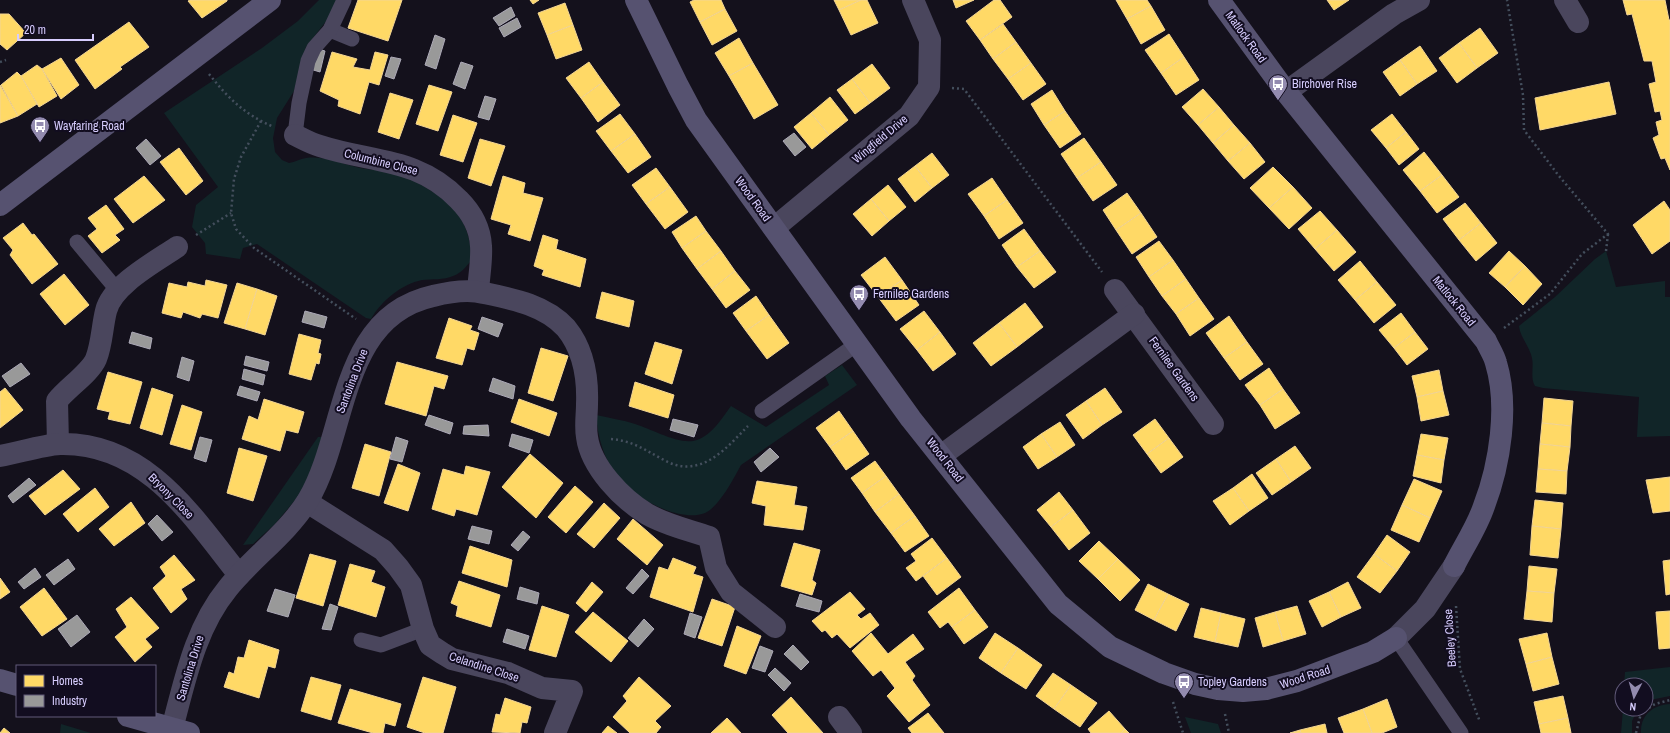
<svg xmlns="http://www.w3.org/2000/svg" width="1670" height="733" font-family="'Archivo Narrow',sans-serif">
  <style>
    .green { fill: #112528 }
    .homes { fill: #ffd966; stroke: #f3d594 }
    .industry { fill: #999; stroke: #aca9b7 }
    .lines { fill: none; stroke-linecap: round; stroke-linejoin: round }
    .path { stroke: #444f5d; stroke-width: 2.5; stroke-dasharray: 2 3; stroke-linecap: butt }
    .lane { stroke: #4a465d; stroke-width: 15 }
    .street { stroke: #4a465d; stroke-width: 22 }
    .secondary { stroke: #565270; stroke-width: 22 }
    .labels { text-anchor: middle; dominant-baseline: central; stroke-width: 4; stroke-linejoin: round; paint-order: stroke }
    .street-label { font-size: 12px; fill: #d7cdfe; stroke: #120d20 }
    .poi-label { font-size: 12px; fill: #d7cdfe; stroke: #120d20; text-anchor: start }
  </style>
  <rect width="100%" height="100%" fill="#14111c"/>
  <g class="green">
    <path d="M319 0H337L327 20 306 47 294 91 277 118 273 138 275 152 282 160 289 163C295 162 300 159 306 158 328 155 345 166 366 169 371 170 376 169 381 169 396 171 411 178 423 186 455 204 470 222 472 260 466 266 462 273 453 276 444 280 432 279 422 280 402 284 381 301 371 319L366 318 257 244 243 248 240 259 206 254 205 243 192 227 196 205 218 187 164 113 262 48 298 21Z"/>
    <path d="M1606 251 1616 287 1665 281V297H1670V436L1637 437 1639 397 1543 388 1535 386C1530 378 1534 367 1532 358 1530 347 1520 337 1519 326L1555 297 1595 259Z"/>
    <path d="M842 365 857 385 741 465C734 478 719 507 705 513 693 518 677 514 666 510 621 492 600 463 596 415 609 418 623 420 635 424 652 429 680 446 697 440 712 435 722 418 731 406L766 427 829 385 825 376Z"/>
    <polygon points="318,437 322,437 310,476 301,493 275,524 253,544 243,545"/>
    <polygon points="1670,667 1670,696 1650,700 1646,702 1646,685 1624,685 1625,672"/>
    <path d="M1670 704V733H1641C1640 715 1653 705 1670 704Z"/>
    <polygon points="1623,709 1638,709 1632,721 1632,733 1636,732 1636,733 1621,733"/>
    <polygon points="1185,717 1218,724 1221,733 1191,733"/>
    <polygon points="61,724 91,733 60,733"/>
  </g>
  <g class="homes">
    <polygon points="190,0 227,0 227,1 202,18 188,1"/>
    <polygon points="358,0 402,0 388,41 348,28"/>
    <polygon points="530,0 539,0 533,4"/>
    <polygon points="694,0 721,0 725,9 700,22 690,2"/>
    <polygon points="834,0 861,0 839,10"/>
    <polygon points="861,0 867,0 878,23 851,35 839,10"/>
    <polygon points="953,0 974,0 956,8"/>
    <polygon points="994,0 1000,0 1012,17 980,40 966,21"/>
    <polygon points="1116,0 1147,0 1151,6 1127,19"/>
    <polygon points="1327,0 1349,0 1334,10"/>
    <polygon points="1623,0 1665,0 1669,20 1670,20 1670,170 1665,158 1661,159 1653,138 1659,135 1656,122 1662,120 1660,111 1655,112 1649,84 1656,82 1652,61 1644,61 1632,14 1627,15"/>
    <polygon points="565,3 573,25 547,35 538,13"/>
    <polygon points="1151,6 1165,30 1141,44 1127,19"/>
    <polygon points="725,9 737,31 712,45 700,22"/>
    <polygon points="0,14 9,14 26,33 7,50 0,44"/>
    <polygon points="129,22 149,47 120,67 122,69 95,89 75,60"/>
    <polygon points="1003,24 1016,42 993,59 980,40"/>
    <polygon points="573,25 582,50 556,59 547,35"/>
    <polygon points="1480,28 1498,53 1477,68 1459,43"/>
    <polygon points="1169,34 1184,57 1161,73 1145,50"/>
    <polygon points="739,38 753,63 729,76 715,53"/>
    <polygon points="1016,42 1031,63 1008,79 993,59"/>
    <polygon points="1459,43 1477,68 1457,83 1439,58"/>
    <polygon points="1420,46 1437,71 1417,84 1400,60"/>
    <polygon points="332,52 357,59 353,67 370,70 375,52 388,55 379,85 369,82 360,114 338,106 339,100 320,91"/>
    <polygon points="1184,57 1199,80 1176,95 1161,73"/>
    <polygon points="61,58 79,85 61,99 42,69"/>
    <polygon points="1400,60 1417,84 1400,96 1383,72"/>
    <polygon points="589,62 603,82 581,98 566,78"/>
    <polygon points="753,63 778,105 754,119 729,76"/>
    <polygon points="1031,63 1046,84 1023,100 1008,79"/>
    <polygon points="872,64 890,88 870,103 852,79"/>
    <polygon points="37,65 42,69 57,96 39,107 21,76"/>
    <polygon points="17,72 21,76 37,104 18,116 1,85"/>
    <polygon points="852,79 870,103 855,114 837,90"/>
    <polygon points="603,82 620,105 598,122 581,98"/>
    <polygon points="1609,82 1616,114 1540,130 1535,98"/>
    <polygon points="0,85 18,116 0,123"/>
    <polygon points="429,85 452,92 438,131 416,124"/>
    <polygon points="1203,89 1219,107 1198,125 1182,107"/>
    <polygon points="1052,90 1065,111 1044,125 1031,104"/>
    <polygon points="390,93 413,100 399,139 378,132"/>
    <polygon points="830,97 848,120 829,135 811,113"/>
    <polygon points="1219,107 1234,125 1213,143 1198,125"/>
    <polygon points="1065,111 1081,134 1060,148 1044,125"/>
    <polygon points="811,113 829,135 812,149 794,127"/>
    <polygon points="620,114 635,134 611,151 596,131"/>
    <polygon points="1392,114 1406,132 1386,148 1371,130"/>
    <polygon points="453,115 477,123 463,162 440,155"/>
    <polygon points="1234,125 1250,143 1228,161 1213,143"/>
    <polygon points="1406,132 1419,149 1399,165 1386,148"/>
    <polygon points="635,134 651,157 628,173 611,151"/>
    <polygon points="1084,138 1101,162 1077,178 1061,154"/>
    <polygon points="480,139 505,146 491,186 468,178"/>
    <polygon points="1250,143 1265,162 1244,179 1228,161"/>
    <polygon points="179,148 203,181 186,195 160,162"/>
    <polygon points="1424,152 1442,175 1420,191 1403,170"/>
    <polygon points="932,153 949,175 932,188 915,166"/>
    <polygon points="1101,162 1117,185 1093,201 1077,178"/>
    <polygon points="915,166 932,188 915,202 898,179"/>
    <polygon points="1273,167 1293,187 1269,208 1250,188"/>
    <polygon points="656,168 670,187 646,204 632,185"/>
    <polygon points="1442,175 1459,197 1437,213 1420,191"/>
    <polygon points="144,176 165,200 133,223 114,199"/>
    <polygon points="503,176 525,183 523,193 543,198 530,241 508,234 511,225 491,219"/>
    <polygon points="992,178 1007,200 984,216 968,194"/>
    <polygon points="888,185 906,207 889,221 871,199"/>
    <polygon points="670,187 688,212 665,229 646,204"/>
    <polygon points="1293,187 1312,208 1289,229 1269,208"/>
    <polygon points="1127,193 1141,213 1116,230 1103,210"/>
    <polygon points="871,199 889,221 872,236 853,214"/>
    <polygon points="1007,200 1023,223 999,239 984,216"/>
    <polygon points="1664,201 1670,210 1670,241 1652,254 1633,225"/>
    <polygon points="1465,203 1481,223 1459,240 1443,219"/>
    <polygon points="106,205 124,229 115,235 120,240 102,253 88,236 97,229 88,218"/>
    <polygon points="1320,211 1337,230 1315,249 1298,229"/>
    <polygon points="1141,213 1157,237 1132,254 1116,230"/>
    <polygon points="696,216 706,231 682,248 672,232"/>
    <polygon points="23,223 32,235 34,234 58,264 32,284 10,255 13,250 3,238"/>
    <polygon points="1481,223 1497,243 1476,261 1459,240"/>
    <polygon points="1024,229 1040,251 1017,267 1002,245"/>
    <polygon points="1337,230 1356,252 1334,271 1315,249"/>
    <polygon points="706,231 721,251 697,269 682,248"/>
    <polygon points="543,235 558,240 556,249 586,259 580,287 542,275 544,270 534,266"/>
    <polygon points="1159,241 1173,260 1149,277 1136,257"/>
    <polygon points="721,251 735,271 712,289 697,269"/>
    <polygon points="1040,251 1056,272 1034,288 1017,267"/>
    <polygon points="1509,251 1525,266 1505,287 1489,273"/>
    <polygon points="885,257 902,280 878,297 861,275"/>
    <polygon points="1173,260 1186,279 1162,296 1149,277"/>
    <polygon points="1360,261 1377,282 1355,300 1338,280"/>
    <polygon points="1525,266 1542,284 1523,305 1505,287"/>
    <polygon points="735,271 750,290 726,308 712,289"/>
    <polygon points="64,274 89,305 65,325 40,294"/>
    <polygon points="1186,279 1199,298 1176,314 1162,296"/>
    <polygon points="206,280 227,285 218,318 202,314 200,318 183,312 181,318 162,313 169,283 187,287 188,282 205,286"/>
    <polygon points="902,280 919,305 896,321 878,297"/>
    <polygon points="1377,282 1396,305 1374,323 1355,300"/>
    <polygon points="237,283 257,289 245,329 224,323"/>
    <polygon points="257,289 277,296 265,335 245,329"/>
    <polygon points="602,292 634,301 629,327 596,318"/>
    <polygon points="756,296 769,315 746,331 733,313"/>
    <polygon points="1199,298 1214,319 1190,336 1176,314"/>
    <polygon points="1025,303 1043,327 1017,347 999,323"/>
    <polygon points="924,311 940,332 917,350 900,329"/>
    <polygon points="1401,313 1415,332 1394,348 1379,330"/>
    <polygon points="769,315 789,343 767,359 746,331"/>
    <polygon points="1229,316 1247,342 1224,358 1206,333"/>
    <polygon points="449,318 472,326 470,330 479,333 474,350 467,348 462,365 436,358"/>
    <polygon points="999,323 1017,347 991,366 973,343"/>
    <polygon points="940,332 956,354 933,371 917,350"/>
    <polygon points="1415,332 1428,349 1407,365 1394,348"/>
    <polygon points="299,334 321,340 318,353 321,354 319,364 316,363 311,380 289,374"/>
    <polygon points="655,342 682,350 672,384 645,374"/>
    <polygon points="1247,342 1263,364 1240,380 1224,358"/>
    <polygon points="541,348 568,356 553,401 528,393"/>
    <polygon points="397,362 448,376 444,389 434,386 426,416 385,404"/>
    <polygon points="1269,368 1283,389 1260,405 1245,385"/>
    <polygon points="1439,370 1443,391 1417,397 1412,376"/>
    <polygon points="108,372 142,382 130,424 108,419 110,412 97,409"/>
    <polygon points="635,382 674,395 668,418 629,406"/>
    <polygon points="5,388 23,410 0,428 0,392"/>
    <polygon points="152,388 173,395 162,435 140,428"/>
    <polygon points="1105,388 1122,412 1102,425 1086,401"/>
    <polygon points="1283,389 1300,413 1275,429 1260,405"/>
    <polygon points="1443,391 1449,415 1421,421 1417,397"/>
    <polygon points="1544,398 1573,401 1571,426 1542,423"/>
    <polygon points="264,399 304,412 298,433 286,430 280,451 242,439 249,416 258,420"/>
    <polygon points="519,399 557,413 549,436 511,422"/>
    <polygon points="1086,401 1102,425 1083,439 1066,415"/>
    <polygon points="182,405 202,412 191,450 170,444"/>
    <polygon points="839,411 853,431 830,447 816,428"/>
    <polygon points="1155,419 1169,438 1147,454 1133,435"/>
    <polygon points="1060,422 1075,445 1057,457 1041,434"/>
    <polygon points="1542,423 1571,426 1570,447 1540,444"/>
    <polygon points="853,431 869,454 846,470 830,447"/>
    <polygon points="1041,434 1057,457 1038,469 1023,447"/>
    <polygon points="1421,434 1448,438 1444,460 1417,455"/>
    <polygon points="1169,438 1183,457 1161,473 1147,454"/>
    <polygon points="365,444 391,452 379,496 352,488"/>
    <polygon points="1540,444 1570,447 1567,471 1538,469"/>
    <polygon points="1295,446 1311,468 1291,482 1276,459"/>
    <polygon points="239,448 267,456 253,501 227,493"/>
    <polygon points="530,454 563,483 536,518 502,487"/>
    <polygon points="1417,455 1444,460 1441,483 1413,476"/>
    <polygon points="1276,459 1291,482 1272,495 1256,473"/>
    <polygon points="875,461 886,476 862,493 851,478"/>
    <polygon points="398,464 420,473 408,511 384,503"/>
    <polygon points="466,466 490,472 477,515 456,509 454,516 432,509 443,469 464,475"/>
    <polygon points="1538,469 1567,471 1566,494 1536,492"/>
    <polygon points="63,470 80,489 45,515 29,496"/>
    <polygon points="1252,474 1268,498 1249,511 1233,488"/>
    <polygon points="886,476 899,494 875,512 862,493"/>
    <polygon points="1670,477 1670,511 1653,513 1646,480"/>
    <polygon points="1414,479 1442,491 1430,518 1402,505"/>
    <polygon points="757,481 797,487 794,505 807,507 803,530 764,525 766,506 752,503"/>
    <polygon points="575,486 593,502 566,533 548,517"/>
    <polygon points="95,488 109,507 78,532 63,514"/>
    <polygon points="1233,488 1249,511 1230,525 1213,501"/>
    <polygon points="1059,492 1073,510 1051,527 1037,510"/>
    <polygon points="899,494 915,516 891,533 875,512"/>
    <polygon points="1535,500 1563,503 1561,529 1532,526"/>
    <polygon points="131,502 145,523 114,546 99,529"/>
    <polygon points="604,503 620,518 594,548 577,534"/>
    <polygon points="1402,505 1430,518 1419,542 1391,530"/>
    <polygon points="1073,510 1090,533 1069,550 1051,527"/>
    <polygon points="915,516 929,536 905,552 891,533"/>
    <polygon points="633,519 663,545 647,565 617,539"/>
    <polygon points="1532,526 1561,529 1558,558 1530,555"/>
    <polygon points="1387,535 1410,552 1397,571 1374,554"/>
    <polygon points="932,538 947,558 916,581 906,568 916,561 911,554"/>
    <polygon points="1099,541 1118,559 1098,579 1079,561"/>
    <polygon points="794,543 820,550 812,580 816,583 812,595 781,586"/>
    <polygon points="470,546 512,560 507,587 462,573"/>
    <polygon points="310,554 336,561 323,606 296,598"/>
    <polygon points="1374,554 1397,571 1380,593 1357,577"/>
    <polygon points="174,555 195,580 181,589 187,599 171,613 153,588 166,576 160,567"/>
    <polygon points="673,558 696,567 693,574 703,577 693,612 650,597 659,567 668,570"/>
    <polygon points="947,558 961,577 937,595 923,576"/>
    <polygon points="1118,559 1140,580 1120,601 1098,579"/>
    <polygon points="1670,560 1670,594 1666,595 1663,561"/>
    <polygon points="350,564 375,571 371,582 385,587 376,617 338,605"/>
    <polygon points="1529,566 1557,569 1554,593 1527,591"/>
    <polygon points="0,578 10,592 0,599"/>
    <polygon points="459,581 500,595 491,627 456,616 458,606 451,603"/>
    <polygon points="592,582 603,592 586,612 576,603"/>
    <polygon points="1348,582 1361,608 1341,617 1329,592"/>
    <polygon points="1148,584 1168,594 1154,620 1135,610"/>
    <polygon points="44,588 67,619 42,636 20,607"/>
    <polygon points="959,588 975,610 952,627 948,622 940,628 928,612"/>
    <polygon points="1527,591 1554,593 1552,622 1524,619"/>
    <polygon points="850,592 865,609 857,615 861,619 870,613 879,625 850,648 837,634 832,638 825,630 822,632 812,621"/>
    <polygon points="1329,592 1341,617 1322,627 1309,601"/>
    <polygon points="1168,594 1189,604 1176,631 1154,620"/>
    <polygon points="131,597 159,628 145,639 152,647 135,662 115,637 127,627 116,609"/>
    <polygon points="712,599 735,607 722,646 698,638"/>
    <polygon points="542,606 569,615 556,657 529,650"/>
    <polygon points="1297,606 1306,634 1283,641 1275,612"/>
    <polygon points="1201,608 1221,613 1215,642 1194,637"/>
    <polygon points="975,610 988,627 964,644 952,627"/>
    <polygon points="1670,611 1670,648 1659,649 1656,612"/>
    <polygon points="593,612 628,641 611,662 575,632"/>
    <polygon points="1275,612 1283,641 1263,647 1255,618"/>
    <polygon points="1221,613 1245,619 1238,647 1215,642"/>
    <polygon points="737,626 761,636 746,674 724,666"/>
    <polygon points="871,633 888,654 913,634 924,649 905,662 915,676 912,680 930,705 909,722 887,696 895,688 881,670 873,676 852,651"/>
    <polygon points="995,633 1018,648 1001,673 979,658"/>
    <polygon points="1547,633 1552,657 1526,664 1519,639"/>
    <polygon points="249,640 279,650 275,668 268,666 259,698 224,687 229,672 234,674 238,657 244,658"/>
    <polygon points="1018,648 1042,665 1026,689 1001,673"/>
    <polygon points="1552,657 1559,684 1533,691 1526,664"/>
    <polygon points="1053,673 1071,685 1054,709 1036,696"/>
    <polygon points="311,677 341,685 331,720 301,711"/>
    <polygon points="423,677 456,687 443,733 425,733 407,727"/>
    <polygon points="639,677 671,706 655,721 661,727 656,733 630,733 613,717 627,701 623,696"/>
    <polygon points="1071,685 1097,703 1080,727 1054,709"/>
    <polygon points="350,689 401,704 395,726 385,723 383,733 373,733 338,723"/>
    <polygon points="1563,696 1568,718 1539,724 1534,702"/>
    <polygon points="791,697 823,733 788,733 772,715"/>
    <polygon points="505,698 531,707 527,723 522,722 520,733 492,732 496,714 500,715"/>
    <polygon points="1387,699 1397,727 1382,733 1372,733 1363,709"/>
    <polygon points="1363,709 1372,733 1344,733 1338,718"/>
    <polygon points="1109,711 1125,729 1121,733 1091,733 1088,729"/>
    <polygon points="928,713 944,733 912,733 908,728"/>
    <polygon points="727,718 741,733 711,733"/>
    <polygon points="1568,718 1571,733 1541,733 1539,724"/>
    <polygon points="1325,724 1327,733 1301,733 1300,730"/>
    <polygon points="608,726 617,733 602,733"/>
    <polygon points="4,728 10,733 0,733"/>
    <polygon points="1125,729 1129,733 1121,733"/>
    <polygon points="1300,730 1301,733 1290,733"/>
  </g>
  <g class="industry">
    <polygon points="511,7 515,16 499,26 493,18"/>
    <polygon points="517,18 521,27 504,37 499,28"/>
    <polygon points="435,35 445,39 436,69 425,65"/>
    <polygon points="316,48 325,51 320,72 310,69"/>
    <polygon points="391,57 401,59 394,79 385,76"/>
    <polygon points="461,62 473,66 465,89 453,84"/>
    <polygon points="485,96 496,99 489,120 478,117"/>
    <polygon points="794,133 806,147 795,156 783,141"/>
    <polygon points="146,139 161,156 150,165 136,148"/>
    <polygon points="305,311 327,317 324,328 302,322"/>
    <polygon points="482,317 503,324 498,337 478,329"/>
    <polygon points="132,332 152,338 150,349 129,343"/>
    <polygon points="246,356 269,362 267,371 244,365"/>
    <polygon points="182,357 194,361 189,381 177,377"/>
    <polygon points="21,363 30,374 10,387 2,376"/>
    <polygon points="244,369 265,375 263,385 242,379"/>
    <polygon points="493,378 515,386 513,399 489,391"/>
    <polygon points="240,386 260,392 257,401 237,395"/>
    <polygon points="429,415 453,423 450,434 425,425"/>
    <polygon points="673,419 698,425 694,437 670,430"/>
    <polygon points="488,425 489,436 463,434 464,426"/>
    <polygon points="512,434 533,440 529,453 509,446"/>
    <polygon points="200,437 212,440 206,462 194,458"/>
    <polygon points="396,437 408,441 402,462 390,459"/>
    <polygon points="770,448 779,457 761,472 754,462"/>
    <polygon points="29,478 36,485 13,503 8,496"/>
    <polygon points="157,515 173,532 162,541 148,524"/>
    <polygon points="472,526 492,531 489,544 468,539"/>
    <polygon points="523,531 530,537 518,551 511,545"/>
    <polygon points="68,559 75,569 54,585 46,575"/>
    <polygon points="35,568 41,577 24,589 18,582"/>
    <polygon points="642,569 649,576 633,594 626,588"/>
    <polygon points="520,587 539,593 537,604 517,599"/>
    <polygon points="275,589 295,595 288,617 267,611"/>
    <polygon points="800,594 822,601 819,612 796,606"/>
    <polygon points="330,604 338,607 331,630 322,629"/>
    <polygon points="690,613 702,617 695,638 684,634"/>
    <polygon points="77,615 90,632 71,647 58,629"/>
    <polygon points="644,619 654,629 638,647 628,638"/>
    <polygon points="507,629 529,636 525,649 503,642"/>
    <polygon points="793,645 809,662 801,670 784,654"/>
    <polygon points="760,646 773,651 765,672 752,668"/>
    <polygon points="775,668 791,683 784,691 768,675"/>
  </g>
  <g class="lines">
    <g class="path">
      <polyline points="0,62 6,60"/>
      <path d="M209 74C229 99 245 115 274 127"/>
      <polyline points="952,88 964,89 1102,272"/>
      <polyline points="261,121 241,157 234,179 231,213 236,229 254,248 356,319"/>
      <polyline points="196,235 231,213"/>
      <polyline points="1606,251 1608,234"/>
      <polyline points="1504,328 1550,294 1582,254 1608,234 1559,176 1524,130 1523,95 1507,0"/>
      <path d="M611 439C626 440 639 446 651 453 659 457 668 463 676 465 707 473 729 445 748 426"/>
      <polyline points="1456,606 1460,669 1480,722"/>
      <polyline points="1173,702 1183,733"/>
      <polyline points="1225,714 1229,733"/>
      <polyline points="1636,733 1641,713 1655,704 1670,700"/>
    </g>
    <g class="lane">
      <polyline points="330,30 352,39"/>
      <polyline points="295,135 299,103 308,61 314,48 330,30 344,0"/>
      <polyline points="77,242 118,291"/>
      <polyline points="762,411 857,344"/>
      <polyline points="1396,638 1461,733"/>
      <polyline points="361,640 381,645 423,629"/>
    </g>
    <g class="street">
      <polyline points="1565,0 1578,22"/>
      <polyline points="1286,92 1394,14 1419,0"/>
      <path d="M295 135C303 139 312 144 320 146 372 163 418 157 459 200 471 212 480 228 481 246 482 260 479 276 478 291"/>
      <polyline points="774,228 909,116 929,87 930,40 913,0"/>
      <polyline points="1115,290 1213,424"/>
      <path d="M58 444 57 401C67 388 90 373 96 359 102 344 102 327 106 311 112 285 155 262 177 247"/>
      <polyline points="942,455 1134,314"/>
      <path d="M0 456C18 453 42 445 60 444 146 442 192 516 239 575"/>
      <polyline points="307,502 383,550 398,567 411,585 423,629 430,645 442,653 452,659 508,673 542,688 572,691 555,733"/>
      <polyline points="1396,638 1425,609 1454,566"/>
      <polyline points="839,717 851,733"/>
      <path d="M172 729C185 680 195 628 228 588 252 558 287 534 308 500 348 433 338 317 433 296 449 292 468 289 484 293 513 299 545 305 566 328 584 350 588 377 587 404 587 415 585 426 587 437 591 467 622 499 647 514 666 525 689 530 709 537L716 568 731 592 775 627"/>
    </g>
    <g class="secondary">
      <polyline points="636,0 678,86 696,120 911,419 1058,604 1110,647 1164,673 1195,684 1218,689 1243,691 1266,689 1297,681 1373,652 1396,638"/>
      <path d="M1219 0 1286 92 1486 341C1489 348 1494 355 1496 363 1509 406 1500 464 1484 506 1477 527 1464 546 1454 566"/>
      <polyline points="0,205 270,0"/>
      <polyline points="0,680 17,685"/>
      <polyline points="128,716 189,733"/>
    </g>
  </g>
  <defs>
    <symbol id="bus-pin" viewBox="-11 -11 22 30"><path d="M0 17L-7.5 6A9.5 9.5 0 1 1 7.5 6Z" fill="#938baf" stroke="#120d20"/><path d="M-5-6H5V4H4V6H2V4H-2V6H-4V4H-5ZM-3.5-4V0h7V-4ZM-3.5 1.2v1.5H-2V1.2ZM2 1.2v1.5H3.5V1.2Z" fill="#fff"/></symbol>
  </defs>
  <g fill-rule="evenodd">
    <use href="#bus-pin" x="1267" y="73" width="22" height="30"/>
    <use href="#bus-pin" x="29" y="115" width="22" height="30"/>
    <use href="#bus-pin" x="848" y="283" width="22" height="30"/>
    <use href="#bus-pin" x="1173" y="671" width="22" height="30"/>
  </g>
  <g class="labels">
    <g class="street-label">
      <text transform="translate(1246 37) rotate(54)">Matlock Road</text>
      <text transform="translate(880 139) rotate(-40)">Wingfield Drive</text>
      <text transform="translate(381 162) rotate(14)">Columbine Close</text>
      <text transform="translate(753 199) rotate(54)">Wood Road</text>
      <text transform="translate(1454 301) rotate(51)">Matlock Road</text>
      <text transform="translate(1174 369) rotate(54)">Fernilee Gardens</text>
      <text transform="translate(352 381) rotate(-69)">Santolina Drive</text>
      <text transform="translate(945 460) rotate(52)">Wood Road</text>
      <text transform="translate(171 496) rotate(45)">Bryony Close</text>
      <text transform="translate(1450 638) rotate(-94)">Beeley Close</text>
      <text transform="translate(484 667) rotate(18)">Celandine Close</text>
      <text transform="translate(190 668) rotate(-73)">Santolina Drive</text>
      <text transform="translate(1305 677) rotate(-18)">Wood Road</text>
    </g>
    <g class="poi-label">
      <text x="1292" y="84">Birchover Rise</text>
      <text x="54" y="126">Wayfaring Road</text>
      <text x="873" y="294">Fernilee Gardens</text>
      <text x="1198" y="682">Topley Gardens</text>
    </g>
  </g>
  <rect x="16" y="665" width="140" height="52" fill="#120d20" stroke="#615a79"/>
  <rect x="24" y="675" width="20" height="12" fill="#ffd966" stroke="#615a79"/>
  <text x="52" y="685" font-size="12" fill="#d7cdfe">Homes</text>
  <rect x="24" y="695" width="20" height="12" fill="#999999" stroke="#615a79"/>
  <text x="52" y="705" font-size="12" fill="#d7cdfe">Industry</text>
  <g transform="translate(1634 697) rotate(186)"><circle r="19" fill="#120d20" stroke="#615a79"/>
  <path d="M0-3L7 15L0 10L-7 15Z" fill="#938baf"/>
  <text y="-6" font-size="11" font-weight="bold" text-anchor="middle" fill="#d7cdfe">N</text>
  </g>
  <path d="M18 34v6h75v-6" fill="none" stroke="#d7cdfe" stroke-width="2"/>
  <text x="24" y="34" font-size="12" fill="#d7cdfe" stroke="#120d20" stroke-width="3" paint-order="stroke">20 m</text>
</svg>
